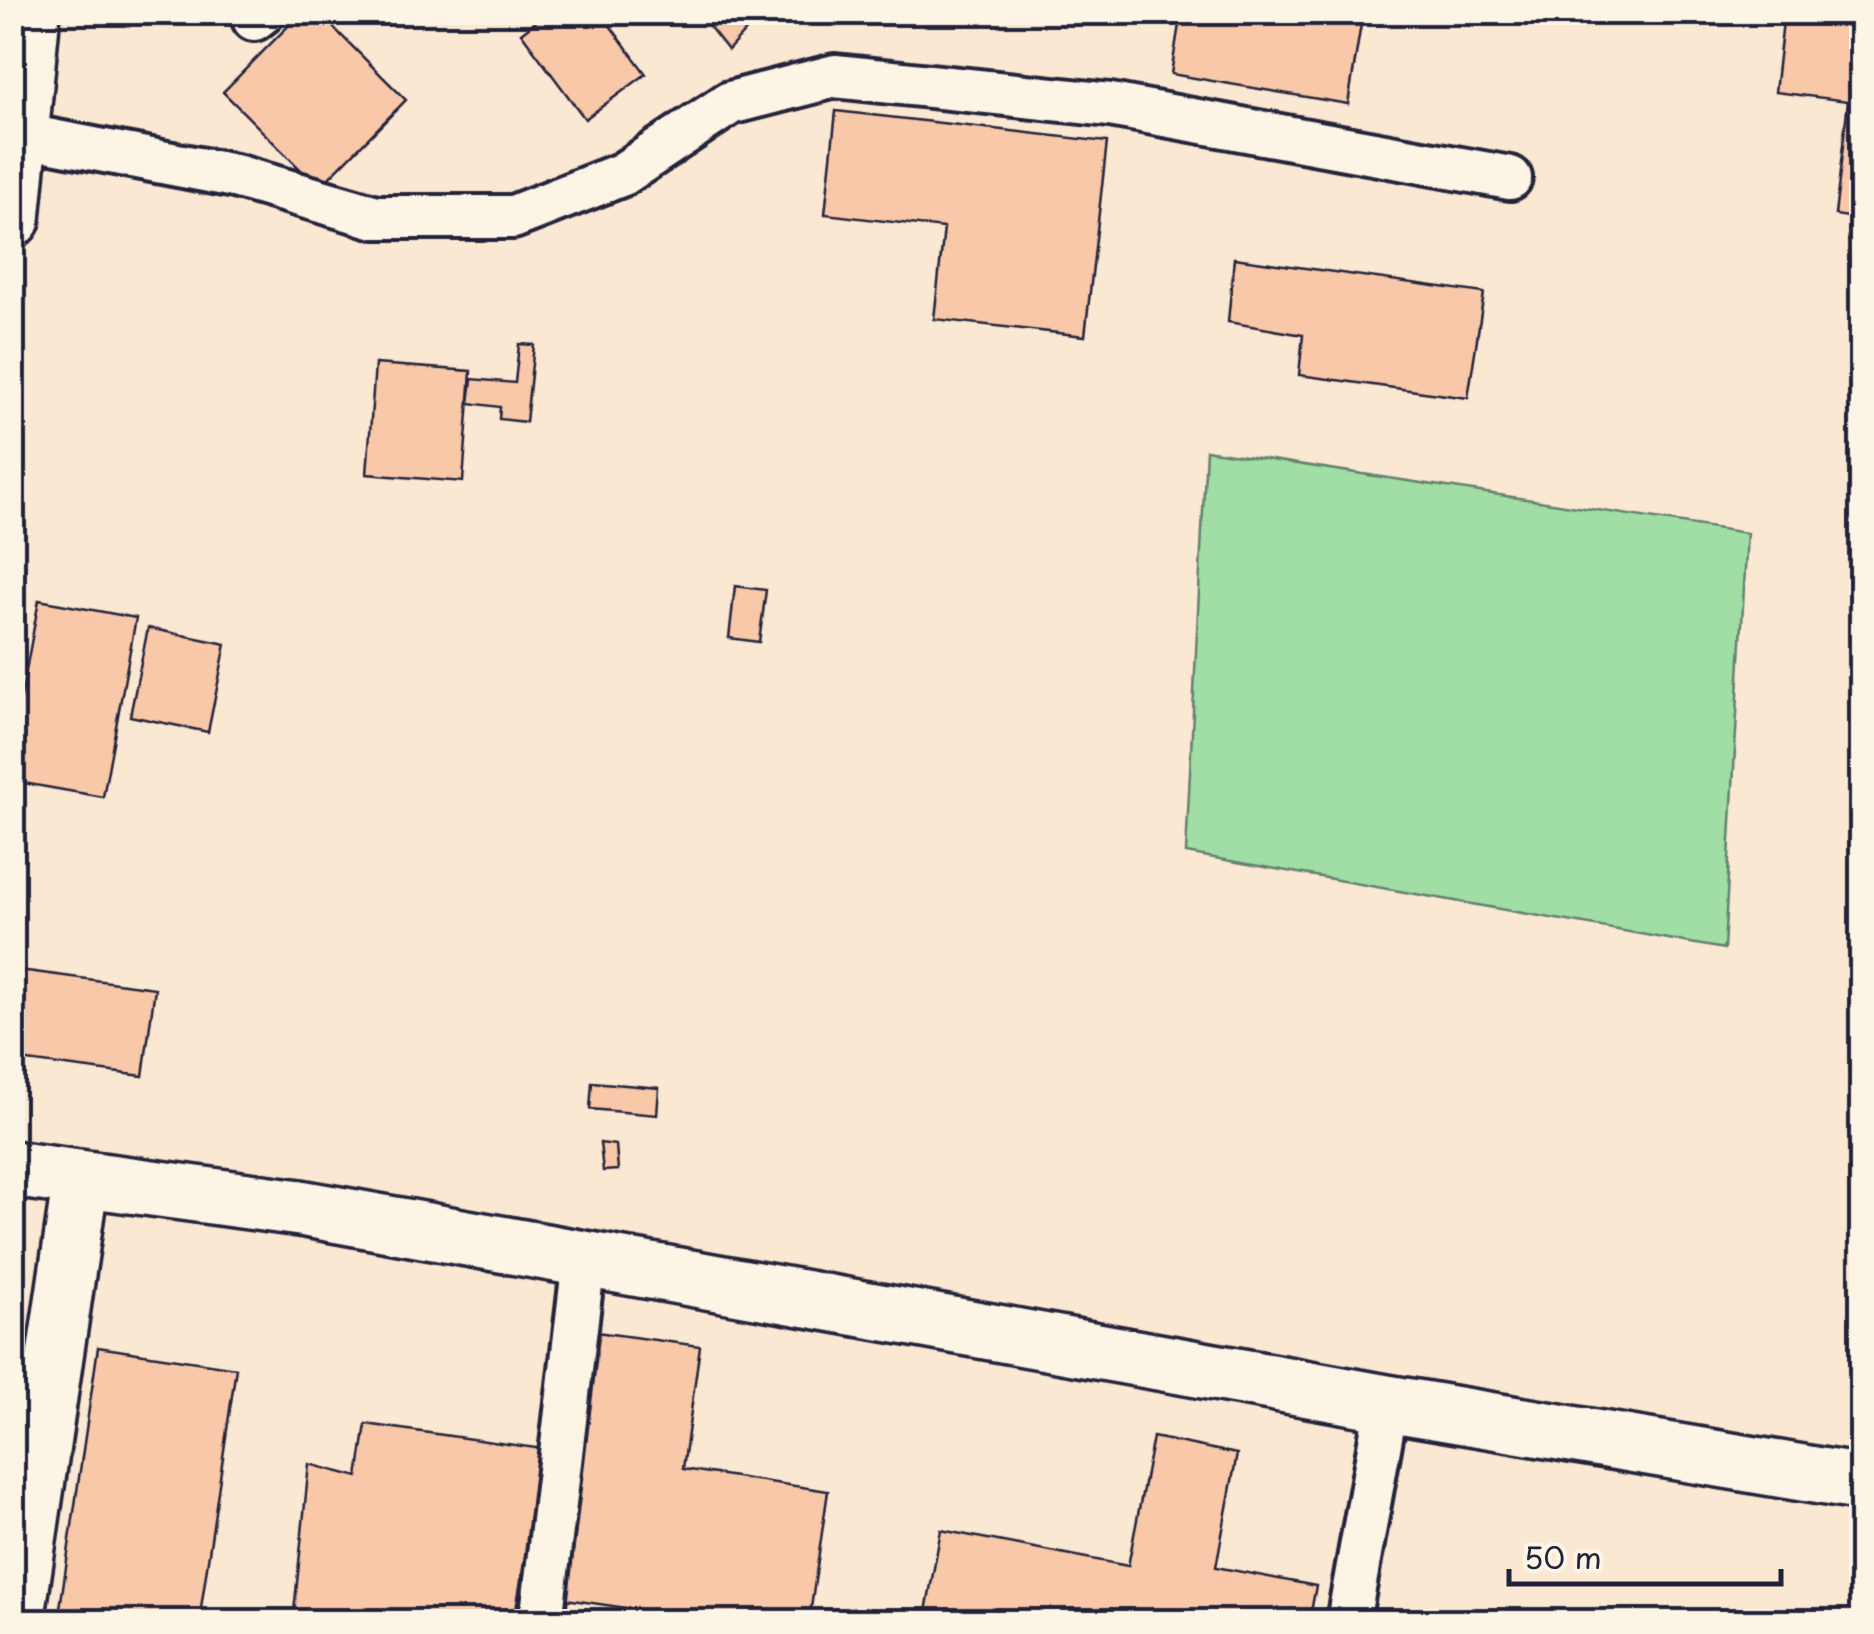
<svg xmlns="http://www.w3.org/2000/svg" width="1874" height="1634" font-family="'Playpen Sans',sans-serif">
  <style>
    .green { fill: #a1dea5; stroke: #628070; stroke-width: 2.5 }
    .building { fill: #f9c8a9; stroke: #22223b; stroke-width: 2.5 }
    .lines { fill: none; stroke-linecap: round; stroke-linejoin: round }
    .minor-casing { stroke: #22223b; stroke-width: 50 }
    .tertiary-casing { stroke: #22223b; stroke-width: 62 }
    .minor { stroke: #fcf5e5; stroke-width: 42 }
    .tertiary { stroke: #fcf5e5; stroke-width: 55 }
  </style>
  <rect width="100%" height="100%" fill="#fbe8d3"/>
  <filter id="ink" filterUnits="userSpaceOnUse"><feTurbulence type="fractalNoise" baseFrequency=".01" numOctaves="2"/><feDisplacementMap in="SourceGraphic" scale="20" xChannelSelector="R" yChannelSelector="G"/><feConvolveMatrix kernelMatrix="1 2 1 2 8 2 1 2 1" color-interpolation-filters="sRGB"/></filter>
  <g filter="url(#ink)">
    <polygon class="green" points="1206,450 1747,533 1724,949 1186,853"/>
    <g class="building">
      <polygon points="302,12 318,12 406,100 319,188 223,92"/>
      <polygon points="548,12 600,12 646,74 585,119 521,33"/>
      <polygon points="698,12 763,12 728,50"/>
      <polygon points="1181,12 1363,12 1348,104 1171,74"/>
      <polygon points="1784,12 1862,12 1862,219 1835,215 1848,101 1775,92"/>
      <polygon points="836,111 1107,142 1085,336 934,319 944,228 825,214"/>
      <polygon points="1234,258 1484,293 1468,398 1299,375 1303,335 1228,322"/>
      <polygon points="519,344 534,345 526,422 499,419 500,407 469,403 472,379 515,383"/>
      <polygon points="375,364 471,371 463,482 367,474"/>
      <polygon points="735,586 766,590 759,642 729,638"/>
      <polygon points="39,600 136,618 103,797 12,781 12,746"/>
      <polygon points="148,628 226,644 208,732 130,716"/>
      <polygon points="12,969 155,988 143,1076 12,1059"/>
      <polygon points="592,1082 659,1088 657,1115 590,1109"/>
      <polygon points="600,1143 616,1145 618,1170 603,1171"/>
      <polygon points="589,1331 700,1346 683,1469 828,1491 809,1622 720,1622 552,1597"/>
      <polygon points="98,1347 236,1368 199,1622 58,1622"/>
      <polygon points="366,1424 543,1449 514,1622 293,1622 309,1464 358,1477"/>
      <polygon points="1153,1437 1237,1454 1216,1567 1316,1586 1309,1622 924,1622 941,1530 1128,1566"/>
    </g>
    <g class="lines">
      <defs>
        <g id="minor">
          <polyline points="254,19 263,12"/>
          <polyline points="21,135 235,176 376,217 513,217 623,174 730,103 835,76 1110,105 1510,178"/>
          <polyline points="541,1622 584,1260"/>
          <polyline points="1348,1622 1387,1403"/>
        </g>
        <g id="tertiary">
          <polyline points="12,219 32,12"/>
          <polyline points="12,1169 300,1208 1387,1403 1862,1483"/>
          <polyline points="16,1622 81,1179"/>
        </g>
      </defs>
      <use href="#minor" class="minor-casing"/>
      <use href="#tertiary" class="tertiary-casing"/>
      <use href="#minor" class="minor"/>
      <use href="#tertiary" class="tertiary"/>
    </g>
  </g>
  <rect width="1874" height="1634" fill="none" stroke="#fcf5e5" stroke-width="50"/>
  <rect x="25" y="25" width="1824" height="1584" fill="none" stroke="#22223b" stroke-width="4" filter="url(#ink)"/>
  <path d="M1509 1569v15h272v-15" fill="none" stroke="#22223b" stroke-width="5"/>
  <text x="1524" y="1569" font-size="30" fill="#22223b" stroke="#fcf5e5" stroke-width="8" paint-order="stroke">50 m</text>
</svg>
